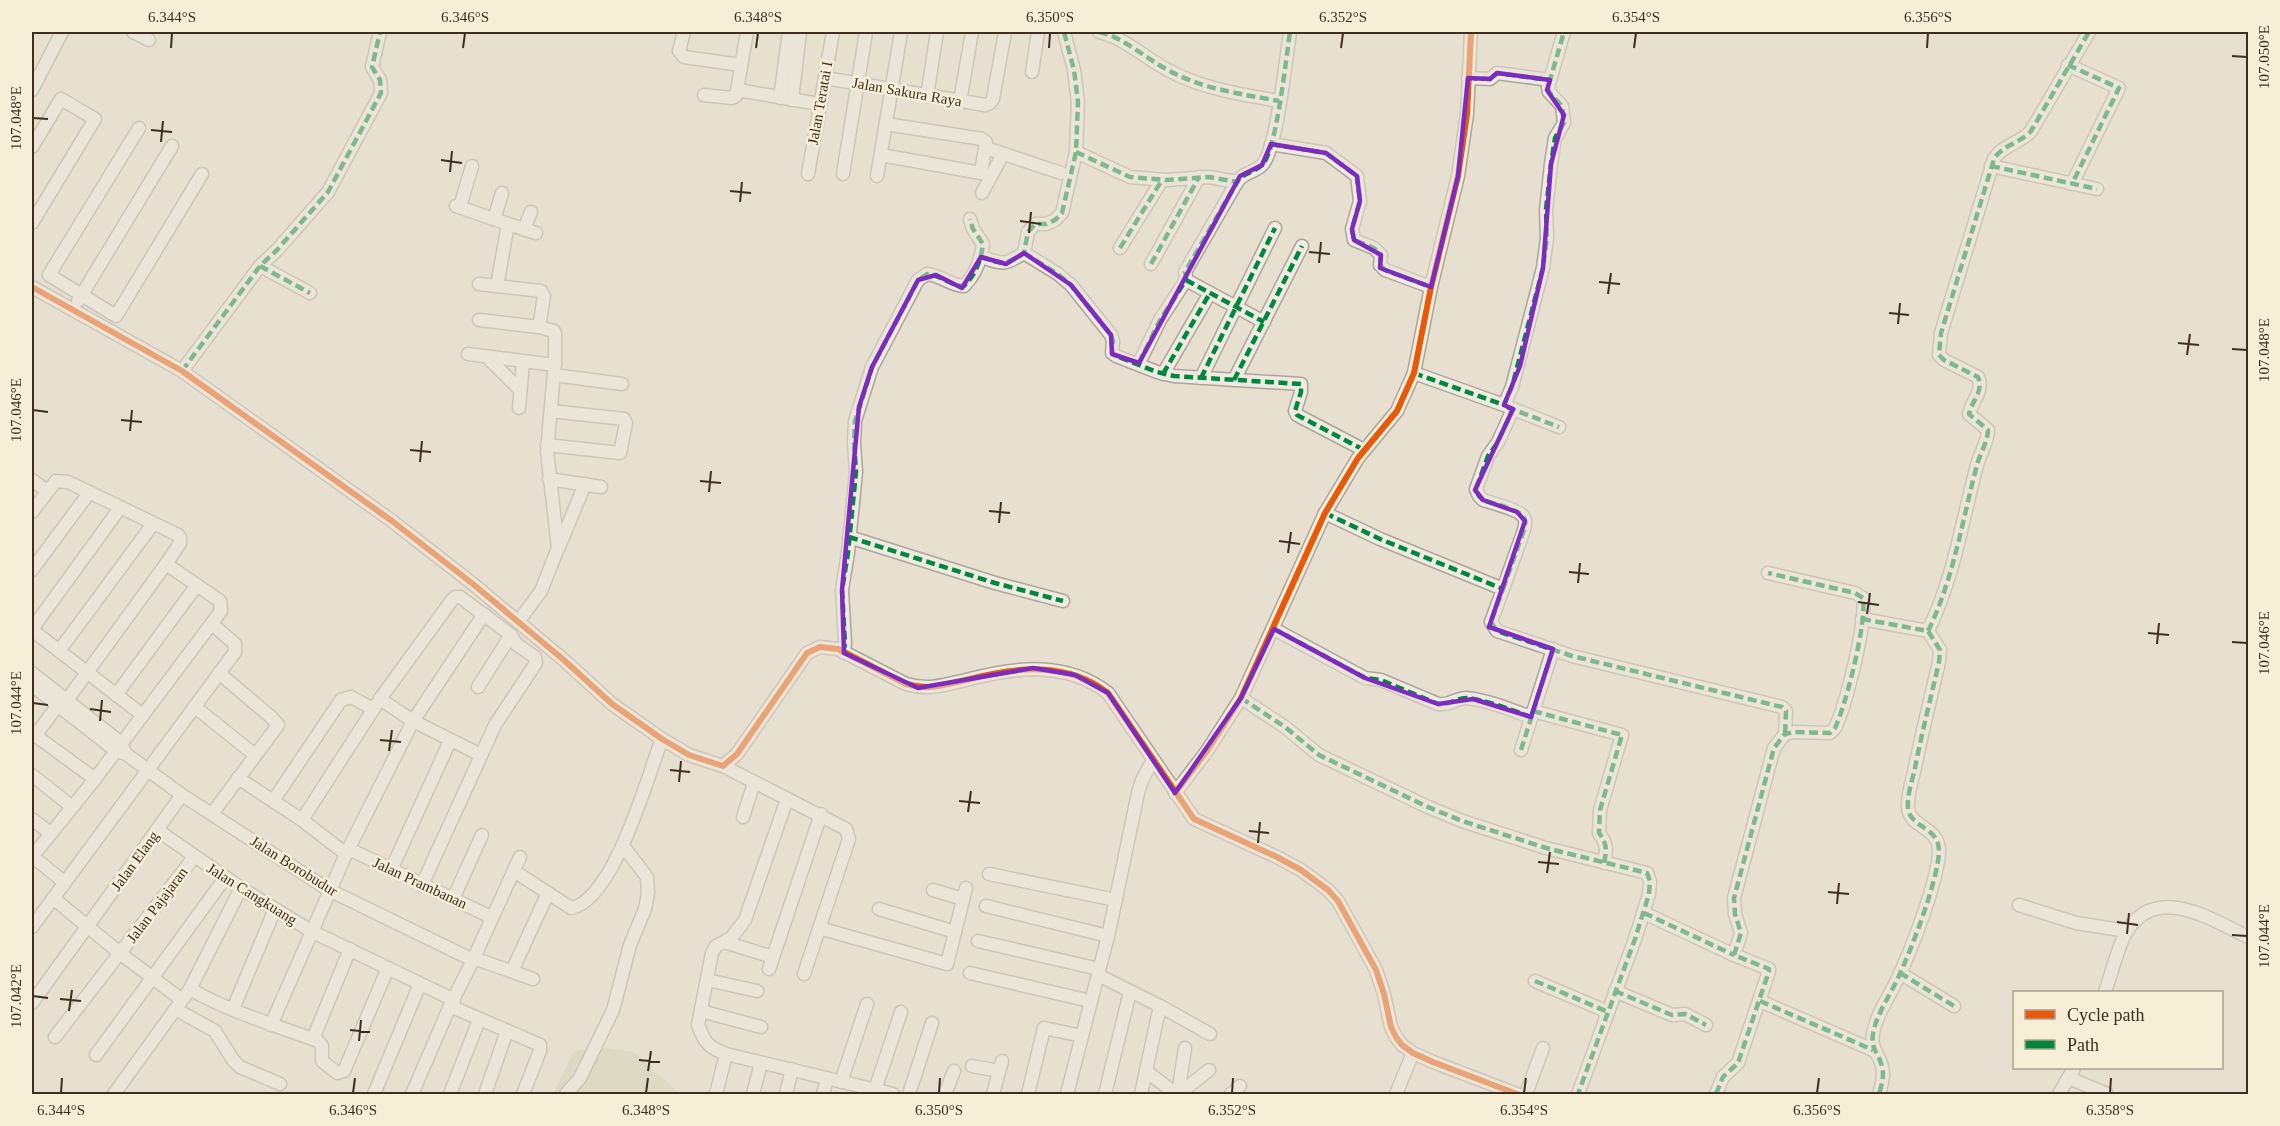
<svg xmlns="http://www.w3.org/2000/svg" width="2280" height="1126" font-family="Georgia,serif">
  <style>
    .cemetery { fill: #d1d1b3 }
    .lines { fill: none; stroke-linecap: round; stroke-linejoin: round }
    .minor-casing { stroke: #ada599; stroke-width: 15 }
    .minor { stroke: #efebe3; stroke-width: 12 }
    .quiet { stroke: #00873e; stroke-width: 4.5; stroke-dasharray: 9 4.5; stroke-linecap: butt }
    .cycleway-casing { stroke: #f7eed8; stroke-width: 10 }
    .cycleway { stroke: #e8590c; stroke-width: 6 }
    .marked { fill: none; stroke: #7b2cbf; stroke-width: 4.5; stroke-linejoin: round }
    .ticks { fill: none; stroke: #3d2e20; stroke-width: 2 }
    .labels { text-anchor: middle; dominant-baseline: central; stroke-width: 5; stroke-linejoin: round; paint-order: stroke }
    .street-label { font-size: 15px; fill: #3d2e20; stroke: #f7eed8 }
    .neatline { fill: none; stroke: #3d2e20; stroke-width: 2 }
    .ticks-label { font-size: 15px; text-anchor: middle; fill: #3d2e20 }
  </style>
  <rect width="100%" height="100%" fill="#e7e0d1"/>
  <polygon class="cemetery" points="605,1048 634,1052 680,1094 553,1094 574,1051"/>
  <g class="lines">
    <defs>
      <g id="minor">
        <polyline points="133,32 149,40"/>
        <polyline points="684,32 679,51 684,57 741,65"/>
        <path d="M1099 32C1125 38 1145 58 1168 70 1202 89 1241 94 1279 101"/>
        <polyline points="2068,65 2119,88 2072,184"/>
        <polyline points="1032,72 1038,32"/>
        <polyline points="825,78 985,105 990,103 993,99 1005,32"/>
        <polyline points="1468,78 1490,79 1497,73 1550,80"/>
        <polyline points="32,90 62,32"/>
        <polyline points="738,90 819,104"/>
        <polyline points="704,95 732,98 736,96 747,32"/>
        <polyline points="927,96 937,32"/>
        <polyline points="780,98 789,32"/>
        <polyline points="792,100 800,32"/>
        <polyline points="960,101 972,32"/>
        <polyline points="139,128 49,275 116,316 202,174"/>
        <polyline points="1271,144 1326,153 1357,176 1360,201 1352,229 1354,240 1374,248 1381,255 1380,265 1385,270 1431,287"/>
        <polyline points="32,147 61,99 95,119 32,223"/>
        <polyline points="986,148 1061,173"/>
        <path d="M1076 152 1130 177 1166 180 1209 177 1237 182C1243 172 1255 173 1263 164 1277 147 1286 58 1290 32"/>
        <polyline points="881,155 981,173 986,142 982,139 886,124"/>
        <polyline points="1991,166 2097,189"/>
        <polyline points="808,174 833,32"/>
        <polyline points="843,174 866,32"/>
        <polyline points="877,176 901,32"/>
        <polyline points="982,193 1003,154"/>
        <polyline points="456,206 508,224 497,286 541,291 544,296 539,327 554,331 555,334 555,361 547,451 558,548 541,591 518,622"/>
        <polyline points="460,207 472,166"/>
        <polyline points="494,219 502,193"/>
        <polyline points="508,224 536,233"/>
        <polyline points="524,229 531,212"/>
        <polyline points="1120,248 1162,180"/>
        <polyline points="1024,253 1058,274 1071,285 1111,335 1113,341 1112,353 1116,356 1157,372 1174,376 1301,384 1301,392 1295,411 1297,415 1364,450"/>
        <path d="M981 257C1004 264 1003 266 1024 253L1028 232 1035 224H1046L1055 220 1062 213 1076 152 1078 102 1074 70 1064 32"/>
        <polyline points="1151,264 1199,177"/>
        <polyline points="260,266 310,293"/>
        <polyline points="1186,280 1264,322"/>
        <polyline points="479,284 497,286"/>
        <path d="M32 287 182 371 392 521 473 584 565 661 612 704 662 739 689 755 723 766 737 754 807 653 820 647 838 649 906 684C930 691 947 684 970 679 1016 667 1067 661 1108 693L1194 819 1277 857 1301 870 1328 890 1338 901 1376 970 1384 994 1391 1027 1396 1037 1402 1045 1413 1053 1433 1062 1517 1094"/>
        <polyline points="78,301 172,146"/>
        <polyline points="479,320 539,327"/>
        <polyline points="468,354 555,365"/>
        <polyline points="487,357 520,390"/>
        <polyline points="1139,363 1160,320 1184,283 1186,276 1185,272 1237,182"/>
        <polyline points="182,371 260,266 277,250 328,192 381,93 380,80 372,67 380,32"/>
        <polyline points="1414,373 1504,405 1512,387 1543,268 1547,238 1546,210 1551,164 1555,138 1564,123 1562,106 1549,92 1548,87 1564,32"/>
        <polyline points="1163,374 1210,293"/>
        <polyline points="554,375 622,384"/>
        <polyline points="1201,378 1275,228"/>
        <polyline points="1234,380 1302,246"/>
        <polyline points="1508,407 1559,427"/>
        <polyline points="519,408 523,362"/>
        <polyline points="547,445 620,453 626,423 624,419 551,411"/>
        <polyline points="549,479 601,487"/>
        <polyline points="32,480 47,491"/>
        <polyline points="32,512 56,481 68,482 178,535 180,538 180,543 166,564 67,700"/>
        <polyline points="1325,513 1380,539 1503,589 1491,622 1497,631 1572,656 1782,707 1786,711 1785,734"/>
        <polyline points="849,537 995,583 1063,601"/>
        <polyline points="559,547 585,484"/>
        <polyline points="32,570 89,493"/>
        <path d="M1503 589 1524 530C1525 525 1527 520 1522 515 1516 509 1492 503 1483 500L1479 496 1476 489 1488 456 1498 442 1513 409"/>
        <path d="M1862 619 1928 631 1940 650 1939 662C1931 697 1922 732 1915 768 1912 781 1907 795 1908 808 1910 828 1938 826 1939 850 1939 879 1910 953 1897 980 1889 997 1876 1015 1873 1034 1871 1049 1877 1051 1881 1063 1885 1074 1882 1084 1879 1094"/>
        <polyline points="32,629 120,508"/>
        <path d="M1274 629 1365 678 1381 680 1438 704C1449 706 1456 698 1466 698 1488 700 1511 710 1531 717"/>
        <polyline points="32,630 136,710"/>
        <path d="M1928 631C1954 578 1962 521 1977 465 1980 453 1988 442 1988 430L1969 414C1972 400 1984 392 1978 377L1944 360 1939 355 1941 333 1994 159C2002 145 2021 143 2031 131L2089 32"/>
        <polyline points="59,651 153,524"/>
        <path d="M844 653 845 643 842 590 848 553 856 472 854 443 855 421 872 367 918 280 927 274C941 275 951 286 964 286 976 274 981 260 983 244L973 229 970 219"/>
        <polyline points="32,673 121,743 124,750"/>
        <polyline points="32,685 115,750 126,754 182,795 329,890 473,960 479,960 533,979"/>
        <polyline points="478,687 511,635"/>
        <polyline points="116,695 197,585"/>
        <polyline points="1241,698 1285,727 1319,755 1428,807 1462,821 1546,848 1647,873 1650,881 1649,894 1635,939 1578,1094"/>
        <polyline points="380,699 413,721 481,755"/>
        <polyline points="195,707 255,755"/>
        <path d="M1533 711 1622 735 1600 810 1599 833C1607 844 1607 849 1604 863"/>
        <polyline points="32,733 95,779"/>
        <polyline points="35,736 58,705"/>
        <polyline points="1521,750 1553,649"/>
        <polyline points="723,766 846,829 849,839 804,974"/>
        <polyline points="32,775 71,806"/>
        <polyline points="238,778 302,820 346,854"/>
        <polyline points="1175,793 1207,751 1241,698 1325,513 1358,458 1397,411 1414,373 1431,287 1458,176 1467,114 1471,32"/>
        <path d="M787 799 745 920 731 938 716 946 712 953 698 1025C705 1043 708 1047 726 1054L893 1094"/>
        <polyline points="273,801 341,700 351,697 373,709"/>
        <polyline points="212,814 278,725 271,717 219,673"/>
        <polyline points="743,817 754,783"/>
        <polyline points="32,819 50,833"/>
        <polyline points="302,820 380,699 452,600 455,597 460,597 511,635 516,644 535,657 536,663 495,725 422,885"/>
        <polyline points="157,830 241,888 311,931 454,1000"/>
        <polyline points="349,849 491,917"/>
        <polyline points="32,856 64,882"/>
        <polyline points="32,857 95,779 221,611 220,601 166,564"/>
        <polyline points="391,870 450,741"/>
        <path d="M514 871 571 908C614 900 647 778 662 739"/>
        <polyline points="989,874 1116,900"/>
        <polyline points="933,890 963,899"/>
        <polyline points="53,898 121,954 182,1000"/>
        <polyline points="453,899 482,835"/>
        <polyline points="2019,905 2076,923 2127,931"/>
        <polyline points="986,906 1108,936"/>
        <polyline points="879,909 955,932"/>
        <polyline points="1644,913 1734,955"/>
        <polyline points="32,927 235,652 235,644 212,624"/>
        <polyline points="819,928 947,964 966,888"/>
        <polyline points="978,941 1099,969"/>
        <polyline points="724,942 773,957"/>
        <polyline points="769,969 821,814"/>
        <polyline points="512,971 548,893"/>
        <polyline points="970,973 1090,1001"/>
        <polyline points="1900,973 1954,1006"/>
        <polyline points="1098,975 1160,1006 1210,1034"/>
        <polyline points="707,980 757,991"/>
        <polyline points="1535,981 1608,1012"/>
        <path d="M190 989C230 1012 275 1025 318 1041L322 1046V1061L337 1073 344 1071 388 968"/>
        <polyline points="1615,991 1672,1015 1685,1014 1706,1025"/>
        <path d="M2105 992C2111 976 2118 945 2127 931 2157 883 2212 920 2248 937"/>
        <polyline points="1760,1001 1873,1050"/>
        <polyline points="32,1003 182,795"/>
        <polyline points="450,1006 540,1045 540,1051 523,1094"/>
        <polyline points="233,1009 275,909"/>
        <polyline points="177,1010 215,1031 233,1060 240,1067 280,1084"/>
        <polyline points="701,1011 761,1027"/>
        <polyline points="271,1025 346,854 413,721 484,614"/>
        <polyline points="55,1037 194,857"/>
        <polyline points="313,1039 350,949"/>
        <polyline points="96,1055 225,878"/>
        <polyline points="972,1066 999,1071"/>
        <polyline points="1146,1071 1176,1094"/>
        <polyline points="2069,1078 2107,1094"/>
        <polyline points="841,1082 867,1004"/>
        <polyline points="875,1090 901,1012"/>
        <polyline points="114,1094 190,989 241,888"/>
        <polyline points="374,1094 420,984"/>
        <polyline points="412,1094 450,1006 473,960 520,857"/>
        <polyline points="450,1094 479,1020"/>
        <polyline points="485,1094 507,1031"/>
        <polyline points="566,1094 580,1078 613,1010 630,945 645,909 648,893 647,877 623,846"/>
        <polyline points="716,1094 726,1054"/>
        <polyline points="753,1094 761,1063"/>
        <polyline points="786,1094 792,1069"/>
        <polyline points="823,1094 827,1079"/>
        <polyline points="909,1094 932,1023"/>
        <polyline points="945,1094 954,1071"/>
        <polyline points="993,1094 1002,1061"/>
        <polyline points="1028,1094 1044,1028 1082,1036"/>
        <polyline points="1067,1094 1109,932 1138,793 1142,780 1153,760"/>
        <polyline points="1105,1094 1130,992"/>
        <polyline points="1141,1094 1160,1006"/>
        <polyline points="1178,1094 1185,1048"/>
        <polyline points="1179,1094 1209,1070"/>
        <polyline points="1231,1094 1240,1086"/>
        <polyline points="1396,1094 1413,1053"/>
        <polyline points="1526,1094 1543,1048"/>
        <path d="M1716 1094 1723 1077 1738 1063 1769 971V969L1734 955 1741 933 1735 914 1734 898 1774 748 1785 734 1794 732 1830 733 1835 728C1846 705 1867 622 1863 598L1855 593 1768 573"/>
        <polyline points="2059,1094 2074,1068"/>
      </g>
    </defs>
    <use href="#minor" class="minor-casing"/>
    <use href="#minor" class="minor"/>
    <g class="quiet">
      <path d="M1099 32C1125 38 1145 58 1168 70 1202 89 1241 94 1279 101"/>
      <polyline points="2068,65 2119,88 2072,184"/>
      <polyline points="1468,78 1490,79 1497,73 1550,80"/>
      <polyline points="1271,144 1326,153 1357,176 1360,201 1352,229 1354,240 1374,248 1381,255 1380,265 1385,270 1431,287"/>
      <path d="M1076 152 1130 177 1166 180 1209 177 1237 182C1243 172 1255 173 1263 164 1277 147 1286 58 1290 32"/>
      <polyline points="1991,166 2097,189"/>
      <polyline points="1120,248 1162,180"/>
      <polyline points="1024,253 1058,274 1071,285 1111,335 1113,341 1112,353 1116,356 1157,372 1174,376 1301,384 1301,392 1295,411 1297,415 1364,450"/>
      <path d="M981 257C1004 264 1003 266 1024 253L1028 232 1035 224H1046L1055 220 1062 213 1076 152 1078 102 1074 70 1064 32"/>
      <polyline points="1151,264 1199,177"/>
      <polyline points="260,266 310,293"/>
      <polyline points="1186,280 1264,322"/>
      <polyline points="1139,363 1160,320 1184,283 1186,276 1185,272 1237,182"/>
      <polyline points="182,371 260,266 277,250 328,192 381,93 380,80 372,67 380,32"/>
      <polyline points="1414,373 1504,405 1512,387 1543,268 1547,238 1546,210 1551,164 1555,138 1564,123 1562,106 1549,92 1548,87 1564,32"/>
      <polyline points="1163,374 1210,293"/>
      <polyline points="1201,378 1275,228"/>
      <polyline points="1234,380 1302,246"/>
      <polyline points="1507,407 1559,427"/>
      <polyline points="1325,513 1380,539 1503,589 1491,622 1497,631 1572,656 1782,707 1786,711 1785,734"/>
      <polyline points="849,537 995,583 1063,601"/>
      <path d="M1503 589 1524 530C1525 525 1527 520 1522 515 1516 509 1492 503 1483 500L1479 496 1476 489 1488 456 1498 442 1513 409"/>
      <path d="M1862 619 1928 631 1940 650 1939 662C1931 697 1922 732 1915 768 1912 781 1907 795 1908 808 1910 828 1938 826 1939 850 1939 879 1910 953 1897 980 1889 997 1876 1015 1873 1034 1871 1049 1877 1051 1881 1063 1885 1074 1882 1084 1879 1094"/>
      <path d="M1274 629 1365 678 1381 680 1438 704C1449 706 1456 698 1466 698 1488 700 1511 710 1531 717"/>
      <path d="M1928 631C1954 578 1962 521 1977 465 1980 453 1988 442 1988 430L1969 414C1972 400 1984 392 1978 377L1944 360 1939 355 1941 333 1994 159C2002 145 2021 143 2031 131L2089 32"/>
      <path d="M844 653 845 643 842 590 848 553 856 472 854 443 855 421 872 367 918 280 927 274C941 275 951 286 964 286 976 274 981 260 983 244L973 229 970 219"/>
      <polyline points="1241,698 1285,727 1319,755 1428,807 1462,821 1546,848 1647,873 1650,881 1649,894 1635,939 1578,1094"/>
      <path d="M1533 711 1622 735 1600 810 1599 833C1607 844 1607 849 1604 863"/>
      <polyline points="1521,750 1553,649"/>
      <polyline points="1644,913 1734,955"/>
      <polyline points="1900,973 1954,1006"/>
      <polyline points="1535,981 1608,1012"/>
      <polyline points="1615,991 1672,1015 1685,1014 1706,1025"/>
      <polyline points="1760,1001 1873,1050"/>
      <path d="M1716 1094 1723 1077 1738 1063 1769 971V969L1734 955 1741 933 1735 914 1734 898 1774 748 1785 734 1794 732 1830 733 1835 728C1846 705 1867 622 1863 598L1855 593 1768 573"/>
    </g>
    <defs>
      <g id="cycleway">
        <path d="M32 287 182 371 392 521 473 584 565 661 612 704 662 739 689 755 723 766 737 754 807 653 820 647 838 649 906 684C930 691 947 684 970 679 1016 667 1067 661 1108 693L1194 819 1277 857 1301 870 1328 890 1338 901 1376 970 1384 994 1391 1027 1396 1037 1402 1045 1413 1053 1433 1062 1517 1094"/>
        <polyline points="1175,793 1207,751 1241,698 1325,513 1358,458 1397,411 1414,373 1431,287 1458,176 1467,114 1471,32"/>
      </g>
    </defs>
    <use href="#cycleway" class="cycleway-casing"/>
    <use href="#cycleway" class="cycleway"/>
  </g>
  <path d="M0 0H2280V1126H0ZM1497 73 1550 80 1547 90 1564 115 1551 164 1543 268 1520 366 1504 405 1513 409 1475 490 1483 500 1517 512 1525 521 1489 627 1553 649 1531 717 1473 699 1438 704 1365 678 1274 629 1241 698 1175 793 1108 693 1075 675 1033 668 918 688 844 653 842 590 859 407 872 367 918 280 936 275 962 288 981 257 1006 264 1024 253 1071 285 1111 335 1112 354 1139 363 1240 176 1262 165 1271 144 1326 153 1357 176 1360 201 1352 229 1354 240 1381 255 1380 268 1431 287 1458 176 1468 78 1490 79Z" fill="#e7e0d1" fill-opacity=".55" fill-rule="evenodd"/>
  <path class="marked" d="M1497 73 1550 80 1547 90 1564 115 1551 164 1543 268 1520 366 1504 405 1513 409 1475 490 1483 500 1517 512 1525 521 1489 627 1553 649 1531 717 1473 699 1438 704 1365 678 1274 629 1241 698 1175 793 1108 693 1075 675 1033 668 918 688 844 653 842 590 859 407 872 367 918 280 936 275 962 288 981 257 1006 264 1024 253 1071 285 1111 335 1112 354 1139 363 1240 176 1262 165 1271 144 1326 153 1357 176 1360 201 1352 229 1354 240 1381 255 1380 268 1431 287 1458 176 1468 78 1490 79Z"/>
  <path class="ticks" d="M171 48 172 33M463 48 465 33M756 48 758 33M1049 48 1050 33M1341 48 1343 33M1634 48 1636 33M1927 48 1928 33M2232 56 2247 57M33 118 48 119M151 130 172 132M161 142 163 121M441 160 462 163M450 172 452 151M730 191 751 193M740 202 742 182M1020 221 1041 224M1029 233 1031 212M1309 252 1330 254M1319 263 1321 242M1599 282 1620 284M1608 294 1611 273M1889 313 1909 315M1898 324 1900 303M2178 343 2199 345M2232 349 2247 350M2187 355 2190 334M33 410 48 412M121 420 142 422M130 431 132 410M410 450 431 452M420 462 422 441M700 481 721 483M709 492 711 471M989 511 1010 513M999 523 1001 502M1279 541 1300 544M1288 553 1291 532M1569 572 1589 574M1578 583 1580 563M1858 602 1879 605M1867 614 1870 593M2148 633 2169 635M2232 642 2247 643M2157 644 2159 623M33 703 48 705M90 709 111 712M100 721 102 700M380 740 401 742M389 751 392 730M670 770 690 772M679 782 681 761M959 801 980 803M968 812 971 791M1249 831 1269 833M1258 843 1260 822M1538 862 1559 864M1547 873 1550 852M1828 892 1849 894M1837 904 1839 883M2117 922 2138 925M2127 934 2129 913M2232 935 2247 936M33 996 48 998M60 999 81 1001M69 1011 72 990M350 1030 370 1032M359 1041 361 1020M639 1060 660 1062M648 1071 651 1051M61 1093 62 1078M353 1093 355 1078M646 1093 648 1078M939 1093 940 1078M1232 1093 1233 1078M1524 1093 1526 1078M1817 1093 1819 1078M2110 1093 2111 1078"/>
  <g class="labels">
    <g class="street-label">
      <text transform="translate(907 92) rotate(10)">Jalan Sakura Raya</text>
      <text transform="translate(820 103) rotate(-80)">Jalan Teratai I</text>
      <text transform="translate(135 861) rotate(-54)">Jalan Elang</text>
      <text transform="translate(294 866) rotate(32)">Jalan Borobudur</text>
      <text transform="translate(420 883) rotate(25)">Jalan Prambanan</text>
      <text transform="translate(252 894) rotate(32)">Jalan Cangkuang</text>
      <text transform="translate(157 905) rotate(-53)">Jalan Pajajaran</text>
    </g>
  </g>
  <rect width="2280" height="1126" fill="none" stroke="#f7eed8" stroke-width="66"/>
  <rect x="2013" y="991" width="210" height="78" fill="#f7eed8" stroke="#ada18e" stroke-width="1.5"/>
  <rect x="2025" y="1010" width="30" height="9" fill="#e8590c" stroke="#ada18e" stroke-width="1.5"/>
  <text x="2067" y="1021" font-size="18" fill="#3d2e20">Cycle path</text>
  <rect x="2025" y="1040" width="30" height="9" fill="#00873e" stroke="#ada18e" stroke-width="1.5"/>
  <text x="2067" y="1051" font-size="18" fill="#3d2e20">Path</text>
  <rect x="33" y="33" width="2214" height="1060" class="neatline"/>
  <g class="ticks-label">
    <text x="172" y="22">6.344°S</text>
    <text x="465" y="22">6.346°S</text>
    <text x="758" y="22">6.348°S</text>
    <text x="1050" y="22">6.350°S</text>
    <text x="1343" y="22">6.352°S</text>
    <text x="1636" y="22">6.354°S</text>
    <text x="1928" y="22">6.356°S</text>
    <text transform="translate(2264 57) rotate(-90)" y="5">107.050°E</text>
    <text transform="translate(16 118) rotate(-90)" y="5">107.048°E</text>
    <text transform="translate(2264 350) rotate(-90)" y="5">107.048°E</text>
    <text transform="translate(16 410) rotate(-90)" y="5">107.046°E</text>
    <text transform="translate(2264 643) rotate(-90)" y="5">107.046°E</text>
    <text transform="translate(16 703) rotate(-90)" y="5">107.044°E</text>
    <text transform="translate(2264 936) rotate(-90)" y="5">107.044°E</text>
    <text transform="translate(16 996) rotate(-90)" y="5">107.042°E</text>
    <text x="61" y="1115">6.344°S</text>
    <text x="353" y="1115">6.346°S</text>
    <text x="646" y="1115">6.348°S</text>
    <text x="939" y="1115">6.350°S</text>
    <text x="1232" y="1115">6.352°S</text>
    <text x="1524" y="1115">6.354°S</text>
    <text x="1817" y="1115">6.356°S</text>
    <text x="2110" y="1115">6.358°S</text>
  </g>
</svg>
